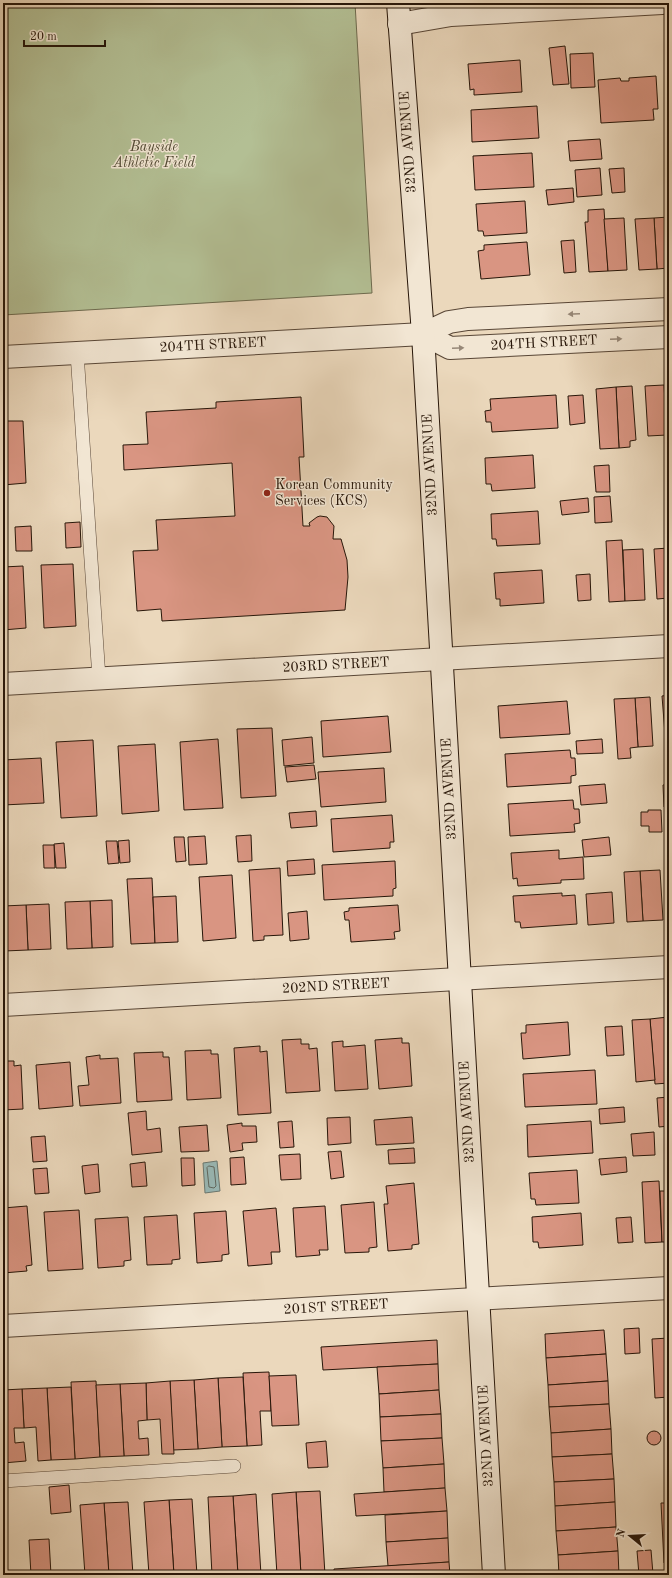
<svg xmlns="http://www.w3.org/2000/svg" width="672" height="1578" font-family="'Old Standard TT',serif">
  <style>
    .green { fill: #b3bf94; stroke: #6d6a4e }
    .water { fill: #99b9b7; stroke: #6b7871 }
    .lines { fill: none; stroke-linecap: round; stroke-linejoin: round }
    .shore { stroke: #606860; stroke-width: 1 }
    .building { fill: #d99582; stroke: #271609 }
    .lane-casing { stroke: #584636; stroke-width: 14 }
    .street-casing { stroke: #584636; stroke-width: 24 }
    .secondary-casing { stroke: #271609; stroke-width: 24 }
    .lane { stroke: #f2e6d3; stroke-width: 13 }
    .street { stroke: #f2e6d3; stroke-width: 22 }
    .secondary { stroke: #f2e6d3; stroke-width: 22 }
    .oneway { fill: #978878 }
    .poi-dot { fill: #8f2418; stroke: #f2e6d3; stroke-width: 1.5 }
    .labels { text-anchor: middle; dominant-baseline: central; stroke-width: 3; stroke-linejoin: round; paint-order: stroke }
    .street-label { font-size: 14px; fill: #271609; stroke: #f2e6d3 }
    .park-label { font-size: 14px; font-style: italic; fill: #514933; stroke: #f2e6d3 }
    .poi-label { font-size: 14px; fill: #271609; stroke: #f2e6d3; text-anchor: start }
  </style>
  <rect width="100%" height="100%" fill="#ebd8bc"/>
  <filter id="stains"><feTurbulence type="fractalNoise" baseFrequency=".005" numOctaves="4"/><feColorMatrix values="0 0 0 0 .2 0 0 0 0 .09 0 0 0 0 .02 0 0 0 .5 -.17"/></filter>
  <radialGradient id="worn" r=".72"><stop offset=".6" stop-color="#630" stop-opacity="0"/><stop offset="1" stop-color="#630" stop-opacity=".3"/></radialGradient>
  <polygon class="green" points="3,3 355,3 372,293 3,315"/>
  <polygon class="water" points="217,1161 220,1191 205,1193 203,1163"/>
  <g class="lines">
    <polygon class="shore" points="209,1166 214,1167 216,1186 214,1188 209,1187 207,1168"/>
  </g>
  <g class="building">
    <polygon points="565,46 569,84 553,85 549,48"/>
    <polygon points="593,53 595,87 571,88 570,54"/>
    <polygon points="520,60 522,92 474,95 474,89 470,90 468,64"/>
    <polygon points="656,76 658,109 653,109 654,120 601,123 598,80 620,78 621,81 629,81 629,78"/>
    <polygon points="537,106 539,138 472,142 471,110"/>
    <polygon points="600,139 602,159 570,161 568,141"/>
    <polygon points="532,153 534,187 475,190 473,156"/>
    <polygon points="600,168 602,195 577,197 575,170"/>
    <polygon points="624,168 625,192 612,193 609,169"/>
    <polygon points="573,188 574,202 548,205 546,190"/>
    <polygon points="525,201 527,233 484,236 483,231 478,231 476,204"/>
    <polygon points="604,209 608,271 589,272 585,222 588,222 588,210"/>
    <polygon points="669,217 669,268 657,269 654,218"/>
    <polygon points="624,218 627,270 608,271 604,219"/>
    <polygon points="654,218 657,269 639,270 635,219"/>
    <polygon points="574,240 576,272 564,273 561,241"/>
    <polygon points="527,242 530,275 481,279 478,251 484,250 484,245"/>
    <polygon points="669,384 669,446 668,446 664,385"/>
    <polygon points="664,385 667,435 648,436 645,386"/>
    <polygon points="632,386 636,440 630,441 630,447 619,448 616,387"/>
    <polygon points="616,387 619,448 600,449 596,389"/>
    <polygon points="556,395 558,428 492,432 491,422 486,422 485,411 491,410 490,399"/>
    <polygon points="583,395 585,423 570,425 568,396"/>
    <polygon points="301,397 304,457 299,457 303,526 310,526 309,523 317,517 320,516 327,517 334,526 333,539 341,539 347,560 348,577 345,610 162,621 161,609 137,611 133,551 158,550 156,520 235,516 232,463 124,470 123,445 148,444 146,412 216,408 216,402"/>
    <polygon points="3,421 23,421 26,483 3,485"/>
    <polygon points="533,455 535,488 492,491 491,484 486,484 485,458"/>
    <polygon points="609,465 610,492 596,492 594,466"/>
    <polygon points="610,496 612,522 595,523 594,497"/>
    <polygon points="588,498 589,512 562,515 560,501"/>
    <polygon points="538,511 540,544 497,546 496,539 492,539 491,514"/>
    <polygon points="80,522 81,547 66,548 65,523"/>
    <polygon points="31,526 32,551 16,551 15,527"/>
    <polygon points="622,540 625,601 609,602 606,541"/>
    <polygon points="669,548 669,598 657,599 654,549"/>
    <polygon points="643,549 645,600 625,601 623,550"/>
    <polygon points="73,564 76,626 44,628 41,565"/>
    <polygon points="23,566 26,628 3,630 3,567"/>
    <polygon points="542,570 544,603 500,606 500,599 496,599 494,573"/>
    <polygon points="590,574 591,600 578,601 576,575"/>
    <polygon points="669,695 669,746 666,747 662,696"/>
    <polygon points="650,697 653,746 638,747 635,698"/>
    <polygon points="635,698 638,747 630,748 631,758 618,759 614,699"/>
    <polygon points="567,701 570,734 500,738 498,706"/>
    <polygon points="388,716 391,752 323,757 321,721"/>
    <polygon points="272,728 276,796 241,798 237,729"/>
    <polygon points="312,737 314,763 284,766 282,740"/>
    <polygon points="218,739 223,808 184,810 180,742"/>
    <polygon points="602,739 603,753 577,754 576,741"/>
    <polygon points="93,740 97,816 61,818 56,742"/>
    <polygon points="155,744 159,811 122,814 118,746"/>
    <polygon points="570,750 571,758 575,758 576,775 571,776 571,783 507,787 505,754"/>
    <polygon points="41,758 44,803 3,805 3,760"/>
    <polygon points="314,765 316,779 287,782 285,767"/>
    <polygon points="384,768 386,802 321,807 318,772"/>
    <polygon points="605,784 607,803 581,805 579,786"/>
    <polygon points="669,784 669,806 664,807 663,785"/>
    <polygon points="573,800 574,809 579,809 580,823 574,824 575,832 510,836 508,804"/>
    <polygon points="648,810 661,810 662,832 649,832 649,826 641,826 641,812 648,812"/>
    <polygon points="316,811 317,826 291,828 289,813"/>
    <polygon points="392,815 394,842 390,842 390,848 333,852 331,819"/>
    <polygon points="251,835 252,861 238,862 236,836"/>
    <polygon points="205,836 207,864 189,865 188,837"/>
    <polygon points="174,837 184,837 186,861 176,862"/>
    <polygon points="609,837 611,855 584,857 582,840"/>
    <polygon points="129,840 130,862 120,863 118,841"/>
    <polygon points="106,841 117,841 119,863 108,864"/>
    <polygon points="64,843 66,868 56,868 54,844"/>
    <polygon points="43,845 54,845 55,868 44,868"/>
    <polygon points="559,850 559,859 583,857 584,879 561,880 561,883 518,886 517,878 513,879 511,853"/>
    <polygon points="314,859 315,874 288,876 287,861"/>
    <polygon points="395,861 396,888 393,889 393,896 324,900 322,865"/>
    <polygon points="280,868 283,935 264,936 264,940 253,941 249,870"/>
    <polygon points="660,870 663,920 643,921 640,871"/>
    <polygon points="640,871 643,921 627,922 624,872"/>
    <polygon points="232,875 236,938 203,941 199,877"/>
    <polygon points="152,878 155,943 131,944 127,879"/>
    <polygon points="612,892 614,923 588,925 586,894"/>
    <polygon points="562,893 562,896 575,895 577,924 521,928 520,922 515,922 513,896"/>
    <polygon points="176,896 178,942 155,943 153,897"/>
    <polygon points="112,900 113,947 92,948 90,901"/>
    <polygon points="90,901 92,948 67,949 65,902"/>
    <polygon points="49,904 51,949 28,950 26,905"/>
    <polygon points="26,905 28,950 4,951 3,906"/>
    <polygon points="398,905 400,931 394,932 395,939 351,942 349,920 345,920 344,912 349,911 349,908"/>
    <polygon points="307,911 309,939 290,941 288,913"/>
    <polygon points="668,1017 669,1083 655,1084 650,1019"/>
    <polygon points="650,1019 655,1080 636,1082 632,1020"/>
    <polygon points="568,1022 570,1055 523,1059 521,1033 526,1033 526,1025"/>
    <polygon points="622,1026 624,1055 607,1056 605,1027"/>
    <polygon points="402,1038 402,1043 409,1043 412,1086 379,1089 375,1040"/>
    <polygon points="301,1039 301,1044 309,1044 309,1049 317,1048 320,1091 286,1093 282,1040"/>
    <polygon points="343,1041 343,1047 365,1045 368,1089 335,1091 332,1042"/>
    <polygon points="260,1046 260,1052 267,1051 271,1113 238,1115 234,1048"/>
    <polygon points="211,1050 211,1054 218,1054 221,1098 187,1100 185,1051"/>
    <polygon points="163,1052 163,1057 169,1057 172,1100 137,1102 134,1053"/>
    <polygon points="100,1055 100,1059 118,1058 121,1103 80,1106 78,1086 89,1085 86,1057"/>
    <polygon points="3,1061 14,1061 14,1066 21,1065 23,1109 3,1110"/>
    <polygon points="70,1062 73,1106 39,1109 36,1065"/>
    <polygon points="595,1070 597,1104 525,1107 523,1074"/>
    <polygon points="669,1097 669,1126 659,1127 657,1098"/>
    <polygon points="624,1107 625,1122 600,1124 599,1109"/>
    <polygon points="146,1111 147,1130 160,1128 162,1152 132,1155 128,1113"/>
    <polygon points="350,1117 351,1143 328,1145 327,1118"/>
    <polygon points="412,1117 414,1143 376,1145 374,1120"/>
    <polygon points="292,1121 294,1147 280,1148 278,1122"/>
    <polygon points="591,1121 593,1153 528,1157 527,1125"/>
    <polygon points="242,1123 242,1126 256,1126 257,1142 242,1143 243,1150 230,1152 227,1125"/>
    <polygon points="207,1125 209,1151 181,1152 179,1127"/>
    <polygon points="654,1132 655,1155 633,1156 631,1134"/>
    <polygon points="45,1136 47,1161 33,1162 31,1137"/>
    <polygon points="414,1148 415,1163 389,1164 388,1150"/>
    <polygon points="341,1151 344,1177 331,1179 328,1152"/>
    <polygon points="300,1154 301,1179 281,1180 279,1155"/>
    <polygon points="244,1157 246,1184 231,1185 230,1158"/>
    <polygon points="626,1157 627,1172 601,1175 599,1159"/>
    <polygon points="181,1158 194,1158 195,1185 182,1186"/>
    <polygon points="145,1162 147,1186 132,1187 130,1164"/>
    <polygon points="98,1164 100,1192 85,1194 82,1166"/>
    <polygon points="47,1168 49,1193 35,1194 33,1169"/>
    <polygon points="577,1170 579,1203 536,1205 535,1199 531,1199 529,1173"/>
    <polygon points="659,1181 662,1242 645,1243 642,1182"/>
    <polygon points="414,1183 419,1244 412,1245 412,1249 388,1251 384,1204 388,1204 386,1186"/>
    <polygon points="660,1191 669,1191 669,1242 662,1242"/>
    <polygon points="374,1202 377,1247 369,1248 369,1252 345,1253 341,1205"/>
    <polygon points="27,1206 32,1265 26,1266 27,1271 3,1273 3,1208"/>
    <polygon points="325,1206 328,1250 319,1250 320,1255 296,1257 293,1208"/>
    <polygon points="276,1208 280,1252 271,1252 272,1264 248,1266 243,1211"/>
    <polygon points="79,1210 83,1269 48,1271 44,1212"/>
    <polygon points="226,1211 229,1254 222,1255 222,1261 197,1263 194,1213"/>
    <polygon points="581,1213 583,1245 539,1248 538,1242 533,1242 532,1217"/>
    <polygon points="177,1215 180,1259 172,1260 172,1264 147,1265 144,1217"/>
    <polygon points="128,1217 131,1260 124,1261 124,1266 98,1268 95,1219"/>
    <polygon points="631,1217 633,1242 618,1243 616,1218"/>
    <polygon points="639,1328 640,1353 625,1354 624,1329"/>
    <polygon points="604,1330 606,1354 546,1358 545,1334"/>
    <polygon points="669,1338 669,1397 655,1398 652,1339"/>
    <polygon points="437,1340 438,1364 323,1370 321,1347"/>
    <polygon points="606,1354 608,1381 548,1385 546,1358"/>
    <polygon points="438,1364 439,1390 379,1394 377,1367"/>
    <polygon points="269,1372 271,1411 260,1411 262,1445 247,1446 243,1373"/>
    <polygon points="296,1375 299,1425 272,1426 269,1376"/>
    <polygon points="243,1377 247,1446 222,1447 218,1378"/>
    <polygon points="218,1378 222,1447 198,1449 194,1380"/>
    <polygon points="194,1380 198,1449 173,1450 170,1381"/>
    <polygon points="96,1381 100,1457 75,1459 71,1382"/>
    <polygon points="170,1381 174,1454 162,1454 160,1419 147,1420 146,1383"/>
    <polygon points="608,1381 609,1404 549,1407 548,1385"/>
    <polygon points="146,1383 147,1420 138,1421 139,1439 148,1438 149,1455 124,1456 120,1384"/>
    <polygon points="120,1384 124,1456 100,1457 96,1385"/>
    <polygon points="71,1387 75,1459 51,1460 47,1388"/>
    <polygon points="47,1388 51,1460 38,1461 36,1427 24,1428 22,1389"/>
    <polygon points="22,1389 24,1428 14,1428 15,1443 24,1442 26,1461 3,1463 3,1390"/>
    <polygon points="439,1390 441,1414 380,1417 379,1394"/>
    <polygon points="609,1404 611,1429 551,1433 549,1407"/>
    <polygon points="441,1414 442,1438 381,1441 380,1417"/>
    <polygon points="611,1429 612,1454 552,1457 551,1433"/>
    <circle cx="654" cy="1438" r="7"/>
    <polygon points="442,1438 444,1464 383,1468 381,1441"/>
    <polygon points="326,1441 328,1467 308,1468 306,1443"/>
    <polygon points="612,1454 614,1479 554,1482 552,1457"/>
    <polygon points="444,1464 445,1488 384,1492 383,1468"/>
    <polygon points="614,1479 615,1502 555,1506 554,1482"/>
    <polygon points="69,1485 71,1512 51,1514 49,1487"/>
    <polygon points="445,1488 447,1511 356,1516 354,1494"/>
    <polygon points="320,1491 325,1575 301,1575 296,1492"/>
    <polygon points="296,1492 301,1575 277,1575 272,1494"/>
    <polygon points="256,1494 261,1575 238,1575 233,1496"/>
    <polygon points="233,1496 238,1575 212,1575 208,1497"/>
    <polygon points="192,1499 197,1575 174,1575 169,1500"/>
    <polygon points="169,1500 174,1575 149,1575 144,1502"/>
    <polygon points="128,1502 133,1575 109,1575 104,1503"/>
    <polygon points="615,1502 616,1527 556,1531 555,1506"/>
    <polygon points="104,1503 109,1575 85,1575 80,1505"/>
    <polygon points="661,1503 669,1503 669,1563 664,1563"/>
    <polygon points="447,1511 448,1538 386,1542 385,1515"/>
    <polygon points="616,1527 618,1551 558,1555 556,1531"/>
    <polygon points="448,1538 449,1562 388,1566 386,1542"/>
    <polygon points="49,1539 51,1575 31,1575 29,1540"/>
    <polygon points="651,1550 653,1574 639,1575 637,1551"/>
    <polygon points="618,1551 619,1575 559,1575 558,1555"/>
    <polygon points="449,1562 450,1575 334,1575 334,1569"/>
  </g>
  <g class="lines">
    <defs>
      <g id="lane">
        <polyline points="77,353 99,678"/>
        <polyline points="3,1481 234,1466"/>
      </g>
      <g id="street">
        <polyline points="399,24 451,15 662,3"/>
        <polyline points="423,334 450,348 669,337"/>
        <polyline points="3,357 423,334 449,322 468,319 669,309"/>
        <polyline points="3,684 669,646"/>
        <polyline points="3,1005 669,967"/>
        <polyline points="3,1326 669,1288"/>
      </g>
      <polyline id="secondary" points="398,3 423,334 494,1575"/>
    </defs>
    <use href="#lane" class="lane-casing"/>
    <use href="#street" class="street-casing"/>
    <use href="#secondary" class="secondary-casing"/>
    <use href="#lane" class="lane"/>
    <use href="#street" class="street"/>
    <use href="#secondary" class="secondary"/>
  </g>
  <defs><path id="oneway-solid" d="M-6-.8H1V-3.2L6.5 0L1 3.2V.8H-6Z"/></defs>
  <g class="oneway">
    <use href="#oneway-solid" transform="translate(574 314) rotate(177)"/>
    <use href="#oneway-solid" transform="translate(616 339) rotate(-3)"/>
    <use href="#oneway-solid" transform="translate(458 348) rotate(-3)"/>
  </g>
  <circle class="poi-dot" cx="267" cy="493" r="4"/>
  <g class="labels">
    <g class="street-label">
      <text transform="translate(408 142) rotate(-94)">32ND AVENUE</text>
      <text transform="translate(544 343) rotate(-3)">204TH STREET</text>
      <text transform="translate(213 345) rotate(-3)">204TH STREET</text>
      <text transform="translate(430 465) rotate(-93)">32ND AVENUE</text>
      <text transform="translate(336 665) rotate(-3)">203RD STREET</text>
      <text transform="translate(449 789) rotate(-93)">32ND AVENUE</text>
      <text transform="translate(336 986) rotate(-3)">202ND STREET</text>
      <text transform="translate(467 1112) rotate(-93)">32ND AVENUE</text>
      <text transform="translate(336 1307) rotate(-3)">201ST STREET</text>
      <text transform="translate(486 1436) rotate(-93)">32ND AVENUE</text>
    </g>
    <g class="park-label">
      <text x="154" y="147">Bayside<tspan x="154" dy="16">Athletic Field</tspan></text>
    </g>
    <g class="poi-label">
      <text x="275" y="485">Korean Community<tspan x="275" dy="16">Services (KCS)</tspan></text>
    </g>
  </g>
  <rect width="672" height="1578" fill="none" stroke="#ebd8bc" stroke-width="16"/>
  <rect x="4" y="4" width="664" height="1570" fill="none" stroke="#271609" stroke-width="2"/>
  <rect x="8" y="8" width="656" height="1562" fill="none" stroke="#271609"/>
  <g transform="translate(630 1536) rotate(288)" stroke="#f2e6d3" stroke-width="3" paint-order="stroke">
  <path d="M0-3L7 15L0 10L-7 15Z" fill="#271609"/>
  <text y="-6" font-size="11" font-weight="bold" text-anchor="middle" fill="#271609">N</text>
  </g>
  <path d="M24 40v6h81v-6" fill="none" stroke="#271609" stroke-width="2"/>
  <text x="30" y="40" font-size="12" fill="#271609" stroke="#f2e6d3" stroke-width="3" paint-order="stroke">20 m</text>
  <rect width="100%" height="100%" filter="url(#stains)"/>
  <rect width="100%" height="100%" fill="url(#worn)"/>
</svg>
